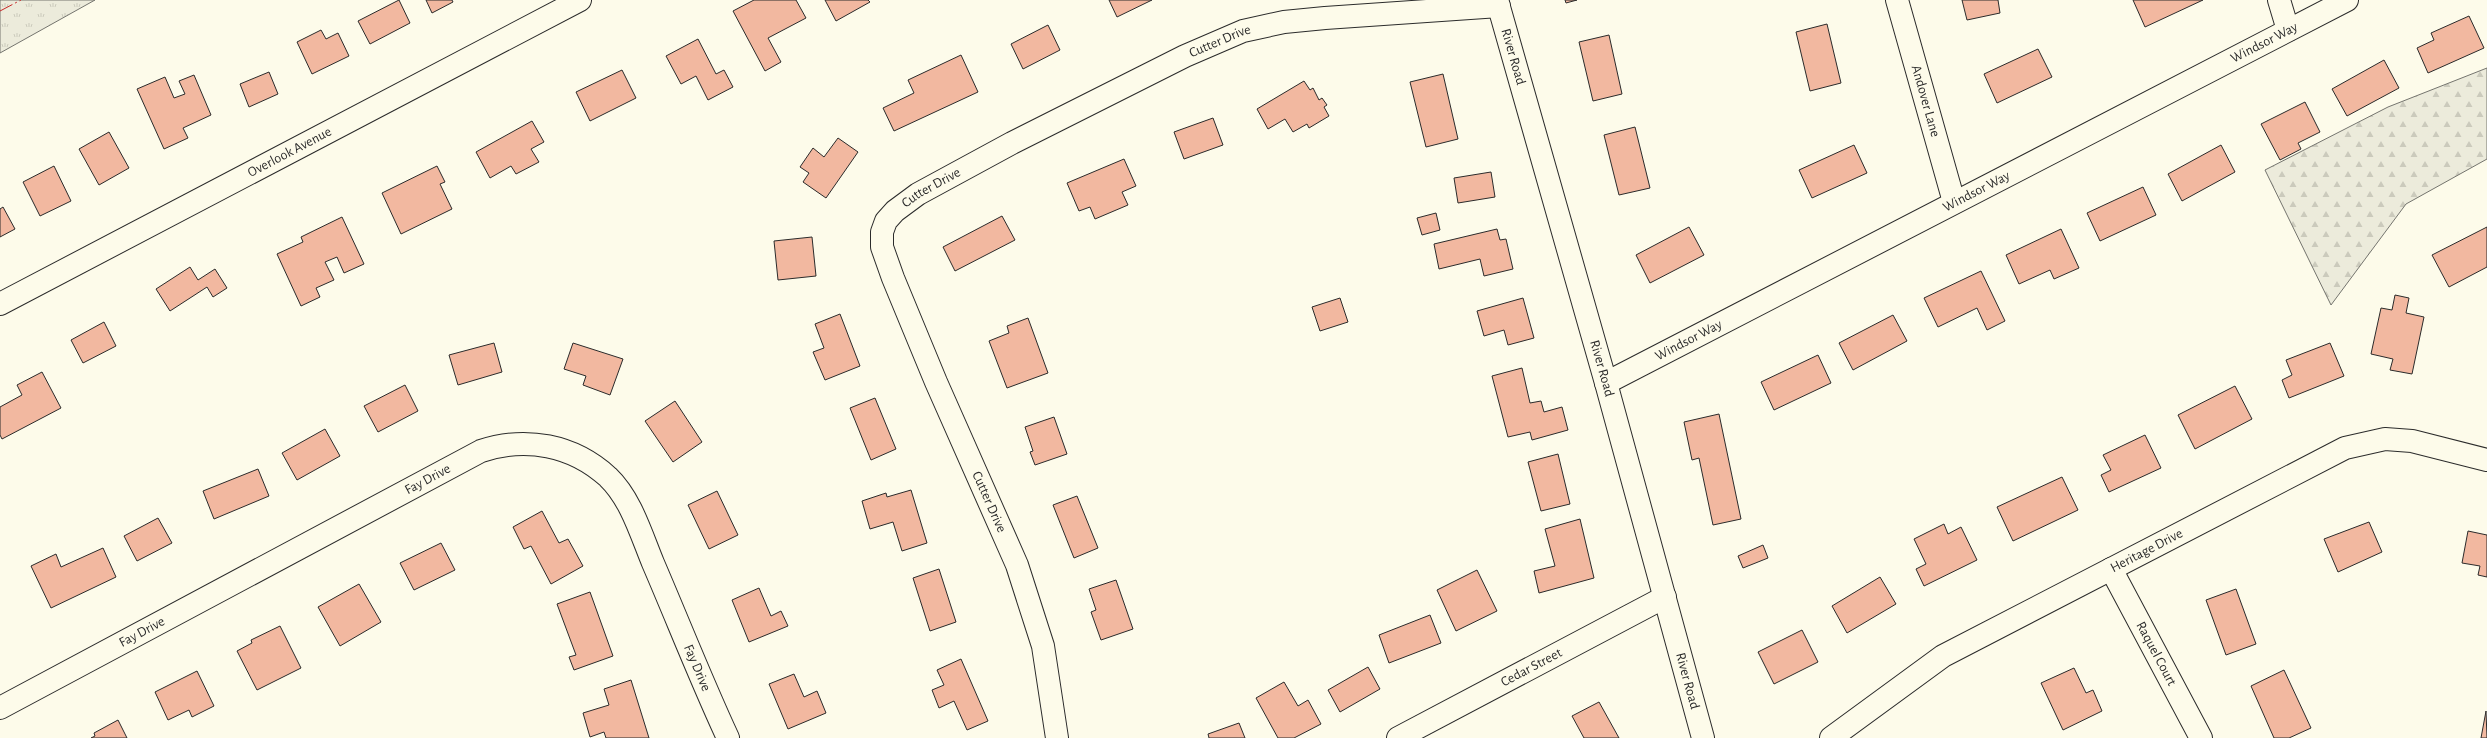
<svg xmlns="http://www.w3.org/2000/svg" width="2487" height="738" font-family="'Alegreya Sans',sans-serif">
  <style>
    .grass { fill: url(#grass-tufts); stroke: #74746e }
    .forest { fill: url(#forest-firs); stroke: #74746e }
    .building { fill: #f2b8a0; stroke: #2b2b2b }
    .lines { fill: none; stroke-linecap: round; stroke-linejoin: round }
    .minor-casing { stroke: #2b2b2b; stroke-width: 24 }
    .minor { stroke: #fdfbea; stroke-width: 22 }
    .power { stroke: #c62828; stroke-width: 1; stroke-dasharray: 14 3 2 3; stroke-linecap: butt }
    .labels { text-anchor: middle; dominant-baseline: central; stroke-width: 3; stroke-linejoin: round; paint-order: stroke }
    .street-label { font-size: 14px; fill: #2b2b2b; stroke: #fdfbea }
  </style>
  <defs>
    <pattern id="grass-tufts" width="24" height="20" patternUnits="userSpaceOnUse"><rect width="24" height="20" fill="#ecebdb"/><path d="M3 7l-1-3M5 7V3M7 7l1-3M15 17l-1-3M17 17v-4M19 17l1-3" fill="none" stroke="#cbcabc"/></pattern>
    <pattern id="forest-firs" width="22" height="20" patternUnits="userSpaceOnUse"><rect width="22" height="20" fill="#ecebdb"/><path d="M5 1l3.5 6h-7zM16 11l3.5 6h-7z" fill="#cbcabc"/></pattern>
  </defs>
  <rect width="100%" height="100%" fill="#fdfbea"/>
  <polygon class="grass" points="0,0 95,0 0,53"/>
  <polygon class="forest" points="2487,68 2487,159 2406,204 2331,305 2265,170 2388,107"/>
  <g class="building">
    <polygon points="399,0 410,23 370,44 358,21"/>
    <polygon points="426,0 452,0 453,2 432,13"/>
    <polygon points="754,0 796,0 806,18 768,38 781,62 765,71 733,11"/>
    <polygon points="825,0 868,0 870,2 836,21"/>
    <polygon points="1109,0 1152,0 1117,17"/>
    <polygon points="1565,0 1577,0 1566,3"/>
    <polygon points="1962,0 1998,0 2000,13 1967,20"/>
    <polygon points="2133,0 2203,0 2145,27"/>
    <polygon points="2469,16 2484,48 2428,73 2417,48 2434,40 2431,33"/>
    <polygon points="1827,24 1841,83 1810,91 1796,32"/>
    <polygon points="1048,25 1060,50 1023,69 1011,44"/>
    <polygon points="321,30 326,39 338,33 349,56 312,74 297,42"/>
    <polygon points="1609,35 1622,94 1593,101 1579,42"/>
    <polygon points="698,39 716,74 724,70 733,87 708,100 696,76 681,84 666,56"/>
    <polygon points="2038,49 2052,77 1997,103 1984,74"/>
    <polygon points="961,55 978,92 894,131 883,108 914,93 908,80"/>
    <polygon points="2384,60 2399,88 2347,116 2332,89"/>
    <polygon points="622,70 636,98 590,121 576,92"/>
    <polygon points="269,72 278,94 249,107 240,84"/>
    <polygon points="1443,74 1458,139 1426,147 1410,82"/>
    <polygon points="194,75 211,115 183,128 188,138 164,149 137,89 165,77 174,98 185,94 179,81"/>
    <polygon points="1304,81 1310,90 1313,88 1319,100 1322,98 1327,105 1324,107 1329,116 1309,128 1307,124 1293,132 1285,119 1268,129 1257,109"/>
    <polygon points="2305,102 2320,132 2298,143 2301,149 2280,160 2261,124"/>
    <polygon points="1213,118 1223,145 1184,159 1174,132"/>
    <polygon points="532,121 544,142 531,149 539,162 516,174 511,166 490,178 476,152"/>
    <polygon points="1635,127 1650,188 1619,195 1604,135"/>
    <polygon points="109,132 129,168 99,185 79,149"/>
    <polygon points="838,138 858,152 826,198 803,182 809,173 800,167 813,148 824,157"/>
    <polygon points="1854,145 1867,173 1812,198 1799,170"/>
    <polygon points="2221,145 2235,172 2182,201 2168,174"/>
    <polygon points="1124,159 1136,186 1122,192 1128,205 1095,219 1090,207 1079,211 1067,183"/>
    <polygon points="54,166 71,201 40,216 23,182"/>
    <polygon points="437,166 445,182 440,184 452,209 401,234 382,193"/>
    <polygon points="1491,172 1495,197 1458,203 1454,178"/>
    <polygon points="2143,187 2156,215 2100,241 2087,213"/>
    <polygon points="3,207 15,229 0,237 0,209"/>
    <polygon points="1436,213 1440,230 1422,235 1417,218"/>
    <polygon points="1002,216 1015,240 955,271 943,247"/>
    <polygon points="342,217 364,264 344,273 337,257 325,262 334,280 316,288 320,297 301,306 277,254 303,242 301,237"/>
    <polygon points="1689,227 1704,255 1650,283 1636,255"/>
    <polygon points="2487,227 2487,267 2449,287 2432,255"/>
    <polygon points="1497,229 1500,240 1506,239 1513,269 1484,276 1480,259 1439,269 1434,244"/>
    <polygon points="2061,229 2079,268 2054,279 2050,270 2019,284 2006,255"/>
    <polygon points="812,237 816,276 778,280 774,241"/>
    <polygon points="190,267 198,280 215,269 227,288 213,297 207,287 170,311 156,289"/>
    <polygon points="1981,271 2005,321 1987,330 1977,308 1938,327 1924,298"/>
    <polygon points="2395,295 2409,298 2406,313 2424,317 2412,374 2390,370 2393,359 2371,354 2381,308 2392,310"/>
    <polygon points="1340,298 1348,322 1320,331 1312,307"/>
    <polygon points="1523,298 1534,338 1508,345 1504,330 1484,336 1477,311"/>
    <polygon points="840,314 860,366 825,380 813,352 824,348 815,324"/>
    <polygon points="1893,315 1907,341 1853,370 1839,343"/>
    <polygon points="1028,318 1048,373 1007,388 989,341 1009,333 1007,326"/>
    <polygon points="104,322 116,346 83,363 71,340"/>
    <polygon points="494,343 502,372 458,385 449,355"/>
    <polygon points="573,343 623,359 610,395 583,385 586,376 564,369"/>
    <polygon points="2330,343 2344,376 2289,398 2282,380 2292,375 2286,360"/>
    <polygon points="1818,355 1831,383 1774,410 1761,382"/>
    <polygon points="1522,368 1530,403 1541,401 1544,412 1562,407 1568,430 1532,440 1530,432 1508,437 1492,376"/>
    <polygon points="42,372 61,408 2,439 0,435 0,407 22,395 17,385"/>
    <polygon points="405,385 418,411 378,432 364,406"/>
    <polygon points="2235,386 2252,419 2195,449 2178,415"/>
    <polygon points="875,398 896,449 871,460 850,408"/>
    <polygon points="675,401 702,442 673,462 645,421"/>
    <polygon points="1719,414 1741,519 1713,525 1699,458 1692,460 1684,422"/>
    <polygon points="1054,417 1067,454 1035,465 1030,452 1033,451 1025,427"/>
    <polygon points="325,429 340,456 297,480 282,453"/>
    <polygon points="2145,435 2161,468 2109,492 2101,475 2111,470 2103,455"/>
    <polygon points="1558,454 1570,504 1541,511 1528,462"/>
    <polygon points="258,469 269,496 214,519 203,491"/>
    <polygon points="2062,477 2078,510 2013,541 1997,507"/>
    <polygon points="911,490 927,543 902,551 893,522 870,529 862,501 886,493 887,497"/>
    <polygon points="717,491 738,535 709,549 688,505"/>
    <polygon points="1077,496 1098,548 1074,558 1053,505"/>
    <polygon points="542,511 559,543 568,539 583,566 551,584 531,546 524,549 513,527"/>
    <polygon points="158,518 172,543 137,561 124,536"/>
    <polygon points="1580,519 1594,578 1539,593 1534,571 1555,566 1545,529"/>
    <polygon points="2369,522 2382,552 2338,572 2324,539"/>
    <polygon points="1944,524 1948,534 1961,527 1977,560 1924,586 1916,569 1926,564 1914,539"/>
    <polygon points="2468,531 2487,535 2487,577 2478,575 2480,566 2462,563"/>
    <polygon points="441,543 455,570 414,590 400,563"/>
    <polygon points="1763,545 1768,558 1743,568 1738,556"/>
    <polygon points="103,548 116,577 51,608 31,566 56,554 61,567"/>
    <polygon points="939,569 956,622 930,631 913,578"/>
    <polygon points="1477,570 1497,611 1456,631 1437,590"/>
    <polygon points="1880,577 1896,604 1847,633 1832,606"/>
    <polygon points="1116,580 1133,629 1101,640 1091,612 1096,610 1089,589"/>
    <polygon points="359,584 381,622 340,646 318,607"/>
    <polygon points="759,588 771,616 781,611 788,626 749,642 732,600"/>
    <polygon points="2236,589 2256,644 2226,655 2206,600"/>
    <polygon points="590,592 613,656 574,670 569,657 576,655 557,604"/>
    <polygon points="1430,615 1441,643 1389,663 1379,635"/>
    <polygon points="280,626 301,668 257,690 237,651 252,643 251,640"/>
    <polygon points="1802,630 1818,662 1774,684 1758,652"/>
    <polygon points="961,659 988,721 967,730 954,701 939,708 932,690 944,685 937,670"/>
    <polygon points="1368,667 1380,689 1340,712 1328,690"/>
    <polygon points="2074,668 2086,693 2093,690 2102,711 2063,730 2041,683"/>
    <polygon points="2284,670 2311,728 2289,738 2274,738 2251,686"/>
    <polygon points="197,671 214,706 192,717 189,710 168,720 155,692"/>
    <polygon points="794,674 804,697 817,691 826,713 788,729 769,684"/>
    <polygon points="631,680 649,738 606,738 604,732 590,737 583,713 609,705 604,689"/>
    <polygon points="1284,682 1298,706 1308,700 1321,724 1294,738 1278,738 1256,698"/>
    <polygon points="1599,702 1619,738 1584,738 1572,716"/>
    <polygon points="2486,711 2487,738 2481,738"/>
    <polygon points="118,720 127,738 91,738 95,736 94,733"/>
    <polygon points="1239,723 1245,738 1209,738 1208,734"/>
  </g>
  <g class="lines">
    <defs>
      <g id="minor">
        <path id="s1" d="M1497 0 1606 383 1703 738"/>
        <path id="s2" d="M1897 0 1954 202"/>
        <polyline points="2279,0 2288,30"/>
        <path id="s3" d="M0 304 580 0"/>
        <path id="s4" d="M1606 383 2347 0"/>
        <path id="s5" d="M2111 569 2201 738"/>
        <path id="s6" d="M0 708 481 451C526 436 573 445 608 477 631 499 641 534 653 563 678 621 701 680 728 738"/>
        <path id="s7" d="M1057 738 1043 646 1017 565 936 382 893 278 882 247V232L886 221 895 211 918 194 1012 143 1185 56 1243 31 1284 22 1325 18 1499 6"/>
        <path id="s8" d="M1398 738 1665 597"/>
        <path id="s9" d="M1831 738 1943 656 2345 448 2385 439 2412 441 2487 460"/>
      </g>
    </defs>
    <use href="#minor" class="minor-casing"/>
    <use href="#minor" class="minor"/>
    <polyline class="power" points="0,11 21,0"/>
  </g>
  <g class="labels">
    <g class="street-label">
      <text stroke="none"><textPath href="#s4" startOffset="741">Windsor Way</textPath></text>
      <text stroke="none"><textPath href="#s7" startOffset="931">Cutter Drive</textPath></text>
      <text stroke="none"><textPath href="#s1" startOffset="59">River Road</textPath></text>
      <text stroke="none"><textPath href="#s2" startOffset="105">Andover Lane</textPath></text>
      <text stroke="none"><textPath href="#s3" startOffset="327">Overlook Avenue</textPath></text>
      <text stroke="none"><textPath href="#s7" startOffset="607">Cutter Drive</textPath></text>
      <text stroke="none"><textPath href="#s4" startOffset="417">Windsor Way</textPath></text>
      <text stroke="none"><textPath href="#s4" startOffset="93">Windsor Way</textPath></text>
      <text stroke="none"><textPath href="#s1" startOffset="383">River Road</textPath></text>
      <text stroke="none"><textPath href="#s6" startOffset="485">Fay Drive</textPath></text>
      <text transform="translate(989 502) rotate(66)">Cutter Drive</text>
      <text stroke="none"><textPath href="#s9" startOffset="368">Heritage Drive</textPath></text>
      <text stroke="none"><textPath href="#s6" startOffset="161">Fay Drive</textPath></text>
      <text stroke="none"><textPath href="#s5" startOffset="96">Raquel Court</textPath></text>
      <text stroke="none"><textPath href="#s6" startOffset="893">Fay Drive</textPath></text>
      <text stroke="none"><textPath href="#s8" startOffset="151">Cedar Street</textPath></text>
      <text stroke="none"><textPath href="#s1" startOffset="707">River Road</textPath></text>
    </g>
  </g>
</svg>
